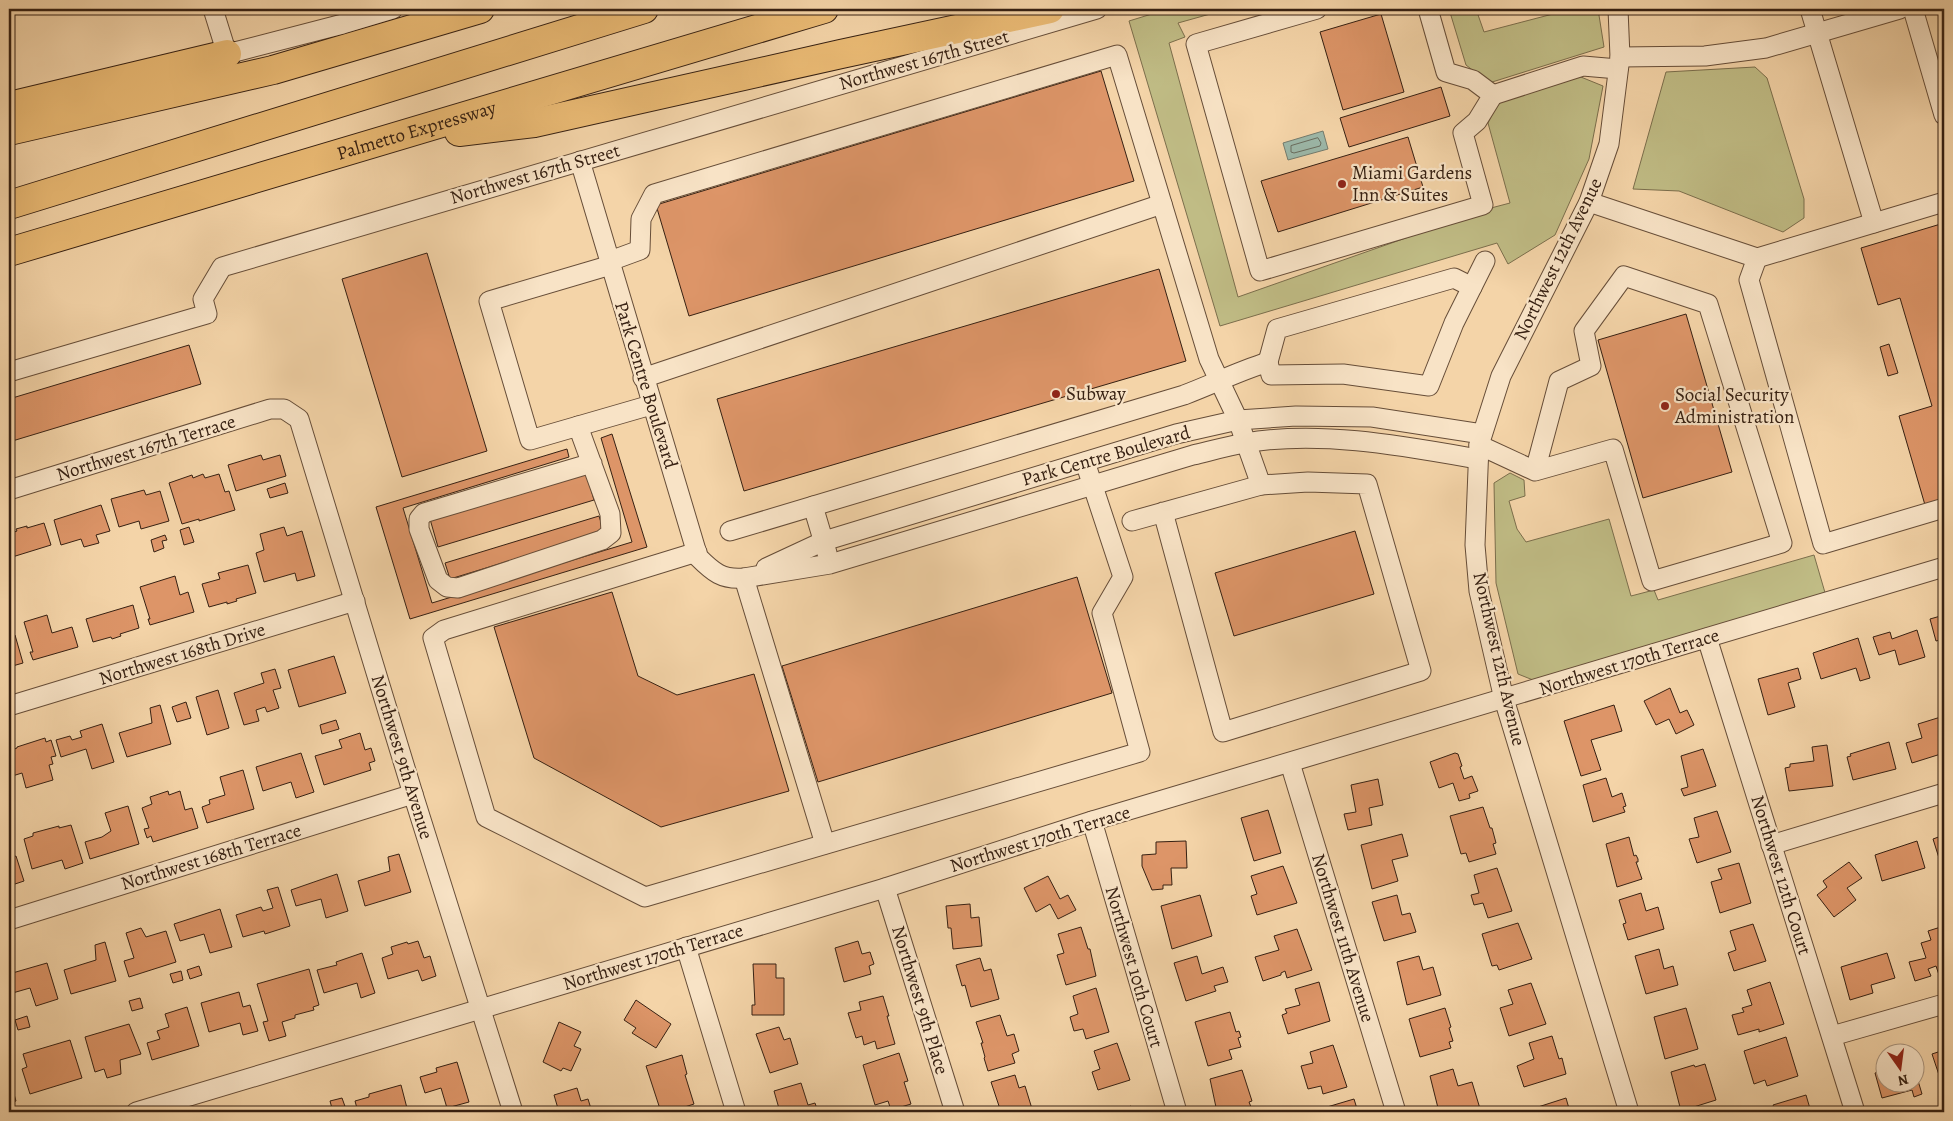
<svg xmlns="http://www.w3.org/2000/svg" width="1953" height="1121" font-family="Alegreya,serif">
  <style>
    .green { fill: #c0bc85; stroke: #7b6e4c }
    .water { fill: #9cb8a9; stroke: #737b6d }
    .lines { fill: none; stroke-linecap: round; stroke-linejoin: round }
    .shore { stroke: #696c5e; stroke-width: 1 }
    .building { fill: #dd9568; stroke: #362012 }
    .minor-casing { stroke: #664d38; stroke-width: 21 }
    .highway-casing { stroke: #362012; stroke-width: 30 }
    .minor { stroke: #f8e3c6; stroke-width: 19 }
    .highway { stroke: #eaba74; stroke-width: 28 }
    .poi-dot { fill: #8f2418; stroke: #f8e3c6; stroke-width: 2 }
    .labels { text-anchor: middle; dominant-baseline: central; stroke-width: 4.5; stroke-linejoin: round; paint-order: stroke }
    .street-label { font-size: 19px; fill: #362012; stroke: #f8e3c6 }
    .poi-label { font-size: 19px; fill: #362012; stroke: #f8e3c6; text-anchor: start }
  </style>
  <rect width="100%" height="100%" fill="#f4d4a8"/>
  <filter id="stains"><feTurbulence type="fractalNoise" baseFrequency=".004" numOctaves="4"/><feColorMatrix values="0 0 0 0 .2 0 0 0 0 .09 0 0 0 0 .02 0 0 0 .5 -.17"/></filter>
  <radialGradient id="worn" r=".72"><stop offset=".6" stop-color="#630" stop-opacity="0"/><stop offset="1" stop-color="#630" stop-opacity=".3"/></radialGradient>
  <g class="green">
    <polygon points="1168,9 1228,9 1178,23 1185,37 1169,43 1238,297 1491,208 1510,203 1488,123 1498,102 1576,75 1603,86 1589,159 1555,235 1508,264 1497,243 1220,326 1129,21"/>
    <polygon points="1449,9 1476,9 1484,32 1572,9 1598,9 1604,47 1489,83 1466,65"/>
    <polygon points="1755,67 1767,78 1804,199 1804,218 1783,232 1679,191 1633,189 1666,72"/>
    <polygon points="1510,473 1524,480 1525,496 1509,501 1517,529 1526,542 1609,519 1631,596 1654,590 1658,600 1814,555 1826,596 1533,680 1518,674 1496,583 1494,483"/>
  </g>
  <polygon class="water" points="1323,131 1328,149 1288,160 1283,143"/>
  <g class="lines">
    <polygon class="shore" points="1318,138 1321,143 1320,146 1294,153 1291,152 1291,146"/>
  </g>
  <g class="building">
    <polygon points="1381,14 1404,92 1343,110 1320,32"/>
    <polygon points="1101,71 1134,181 689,316 656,205"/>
    <polygon points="1441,87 1450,116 1349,147 1340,118"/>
    <polygon points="1408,137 1423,187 1278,232 1261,181"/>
    <polygon points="1944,223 1944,499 1925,505 1899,416 1932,406 1900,298 1878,305 1861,248"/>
    <polygon points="427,253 487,451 402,477 342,279"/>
    <polygon points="1159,269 1186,361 744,491 717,399"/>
    <polygon points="1686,314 1732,472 1643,498 1598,340"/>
    <polygon points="1889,344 1898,373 1888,376 1880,347"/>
    <polygon points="189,345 201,384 9,442 9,399"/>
    <polygon points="612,434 647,547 410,619 376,507 567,449 569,457 403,508 432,603 632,542 601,438"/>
    <polygon points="261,455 263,460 280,455 286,476 236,491 228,465"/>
    <polygon points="586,471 594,500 438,547 430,519"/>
    <polygon points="203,474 205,478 219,474 225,492 229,491 235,510 199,521 199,519 182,524 169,483 192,475 193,478"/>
    <polygon points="285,483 288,493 270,498 267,489"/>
    <polygon points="144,490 146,495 160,491 169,521 141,529 139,521 119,527 111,499"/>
    <polygon points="101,505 110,531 96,535 99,543 84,547 81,539 61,545 54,520"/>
    <polygon points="599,516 604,532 450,579 445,563"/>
    <polygon points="44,523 51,545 9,558 9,534 17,531 16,529 27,526 27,528"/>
    <polygon points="189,527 194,542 184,545 180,530"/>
    <polygon points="284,527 287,536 302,531 315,576 297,581 295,573 264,582 256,553 264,550 260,534"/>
    <polygon points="1355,531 1374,594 1234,636 1215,573"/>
    <polygon points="165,535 167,540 162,541 164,548 154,552 151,540"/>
    <polygon points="248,565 256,593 236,599 237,601 227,604 227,602 209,607 202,584 220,579 218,573"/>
    <polygon points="175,576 180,595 188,592 194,612 150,625 148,619 150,619 140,587"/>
    <polygon points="1077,577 1112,693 818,782 782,666"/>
    <polygon points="612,592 638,676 677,695 754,674 789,791 661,827 534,758 494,627"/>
    <polygon points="133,605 139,628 120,634 121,636 112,639 111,637 93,642 86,619"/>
    <polygon points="47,615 52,633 72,627 78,647 33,660 30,652 33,652 24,622"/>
    <polygon points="1944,615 1944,641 1941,642 1940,640 1936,641 1930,619"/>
    <polygon points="1917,630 1925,657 1899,665 1895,650 1879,655 1873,637 1890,632 1892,639"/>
    <polygon points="15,635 23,663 9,667 9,636"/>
    <polygon points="1858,638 1870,678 1860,681 1856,668 1821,679 1813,653"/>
    <polygon points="334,656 346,693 299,707 288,670"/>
    <polygon points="1798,668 1801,679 1788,683 1795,707 1768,715 1758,679"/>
    <polygon points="275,669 281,688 273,690 279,708 267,712 265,707 256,710 259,721 244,725 234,693 264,683 261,673"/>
    <polygon points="1670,688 1680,713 1687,710 1694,725 1676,734 1669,719 1656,725 1644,701"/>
    <polygon points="218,690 229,728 207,735 196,697"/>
    <polygon points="186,702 191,718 177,722 172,707"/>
    <polygon points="160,705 171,744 127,757 119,733 152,723 150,708"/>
    <polygon points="1614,705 1622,731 1591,740 1601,770 1581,776 1564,721"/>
    <polygon points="1944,716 1944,753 1912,763 1906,743 1922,738 1918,724"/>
    <polygon points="336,720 339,729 322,734 320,725"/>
    <polygon points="102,724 114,762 92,769 86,749 61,757 56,740 70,736 72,740 82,737 80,731"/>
    <polygon points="360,733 365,750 371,748 375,761 369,763 371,770 324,785 315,756 342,748 339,740"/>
    <polygon points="45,738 46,742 51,740 56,756 51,757 53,764 49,765 53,780 26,788 22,773 9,777 9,751 17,748 17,747"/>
    <polygon points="1889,742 1896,769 1853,780 1847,757 1851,756 1850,754"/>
    <polygon points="1827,745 1833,786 1789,791 1785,768 1790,767 1790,764 1814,761 1812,747"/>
    <polygon points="1703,749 1716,786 1684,796 1681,789 1688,787 1681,756"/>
    <polygon points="301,753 314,792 296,798 291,782 263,791 256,767"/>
    <polygon points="1455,753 1458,754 1462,766 1460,767 1464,779 1472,776 1478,791 1469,794 1470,798 1459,801 1453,783 1439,788 1430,762"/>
    <polygon points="243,770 254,809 207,823 202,807 210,804 209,800 225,795 220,777"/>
    <polygon points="1606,778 1612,797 1622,793 1626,806 1623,807 1625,812 1593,822 1583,785"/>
    <polygon points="1378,779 1383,805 1369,808 1372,825 1348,830 1344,814 1356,812 1351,785"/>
    <polygon points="168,791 169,795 180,791 185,810 192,808 198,828 153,842 151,836 147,838 144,829 149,828 142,808 152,804 150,797"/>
    <polygon points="128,806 139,844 90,859 85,842 102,837 111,831 105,813"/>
    <polygon points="1483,807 1490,828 1492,828 1496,843 1493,844 1496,854 1469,862 1466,853 1461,854 1450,816"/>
    <polygon points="1268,810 1281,853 1254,861 1241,818"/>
    <polygon points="1717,811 1731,852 1697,863 1689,839 1699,837 1694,818"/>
    <polygon points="71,825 83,863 65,869 62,860 32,869 24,839 33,836 33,833 59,826 59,828"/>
    <polygon points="1402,834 1408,856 1392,860 1398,881 1372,889 1361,845"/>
    <polygon points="1944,835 1944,856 1939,858 1933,839"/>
    <polygon points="1629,837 1634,856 1636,855 1638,859 1638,862 1636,862 1642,879 1617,887 1606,844"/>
    <polygon points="1186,841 1187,868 1171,868 1172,885 1163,885 1163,889 1152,890 1142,866 1142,855 1156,854 1156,842"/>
    <polygon points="1917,841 1925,868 1882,881 1875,855"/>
    <polygon points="399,854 411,892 365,906 358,881 390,871 388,857"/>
    <polygon points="16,856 24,881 9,886 9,858"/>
    <polygon points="1849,862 1862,878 1847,888 1856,900 1834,917 1817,895 1827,887 1823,881"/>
    <polygon points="1739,863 1751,903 1720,913 1711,882 1722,879 1718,869"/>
    <polygon points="1283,866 1297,903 1257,915 1251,896 1257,894 1251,876"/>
    <polygon points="1497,868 1512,911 1488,918 1483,903 1474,905 1471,895 1479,893 1474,875"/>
    <polygon points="337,874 348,911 326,918 321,899 296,906 291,890"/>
    <polygon points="1048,876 1060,899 1068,895 1076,910 1058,919 1050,904 1036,912 1024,888"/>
    <polygon points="278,887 290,926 265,934 264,931 243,937 236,915 261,907 263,911 273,908 267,890"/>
    <polygon points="1641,893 1646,911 1658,907 1664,929 1628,940 1623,924 1626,923 1619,900"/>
    <polygon points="1200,895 1212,936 1172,949 1161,906"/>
    <polygon points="1397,895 1402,915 1410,913 1416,932 1384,941 1372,902"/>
    <polygon points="970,904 971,918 979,917 982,946 953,949 951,928 948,928 946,906"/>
    <polygon points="220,909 232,947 210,953 204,934 180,941 174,924"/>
    <polygon points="1518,923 1532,959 1499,970 1497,965 1492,966 1482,934"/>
    <polygon points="1753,924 1766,961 1734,971 1728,953 1736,950 1730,931"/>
    <polygon points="1944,926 1944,973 1939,975 1936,966 1928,969 1931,976 1915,981 1909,962 1926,958 1921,943 1931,940 1928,931"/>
    <polygon points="1081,927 1088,949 1090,949 1096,976 1066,985 1057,955 1064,953 1058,934"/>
    <polygon points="141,928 146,937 166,931 176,962 129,977 124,961 134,958 126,933"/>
    <polygon points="1297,929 1312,970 1287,978 1285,971 1281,973 1281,975 1263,981 1255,957 1279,950 1274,936"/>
    <polygon points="418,941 424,958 430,956 436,976 422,981 418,970 388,979 382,958 393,954 391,947 407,942 408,944"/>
    <polygon points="858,941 862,954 870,952 874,964 869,966 871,974 844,982 835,948"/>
    <polygon points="105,942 116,981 71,994 64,970 96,960 95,945"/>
    <polygon points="1659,949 1664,969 1673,966 1678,985 1646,994 1635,956"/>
    <polygon points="362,953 375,993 361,998 357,983 324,993 317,970 337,965 336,962"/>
    <polygon points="1887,953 1895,978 1871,985 1873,993 1850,1000 1841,967"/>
    <polygon points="1197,956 1202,974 1223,967 1228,982 1214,986 1216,991 1186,1001 1174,963"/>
    <polygon points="1419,956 1423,970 1433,967 1441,995 1407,1005 1397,962"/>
    <polygon points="980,958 984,971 991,969 999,999 971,1007 965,985 962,986 956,965"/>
    <polygon points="47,963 58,999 36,1006 30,988 9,994 9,974"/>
    <polygon points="753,964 776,964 776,978 784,978 784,1015 752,1015 752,1005 755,1005"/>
    <polygon points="199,966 202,975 190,979 187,970"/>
    <polygon points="309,969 319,1005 313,1007 314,1010 295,1015 295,1018 282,1022 286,1036 269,1041 263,1022 268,1021 257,984"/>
    <polygon points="181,971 183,980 173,983 170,974"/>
    <polygon points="1319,982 1330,1021 1288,1034 1282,1015 1287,1013 1285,1009 1300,1005 1295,989"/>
    <polygon points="1770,982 1784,1024 1759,1032 1759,1029 1738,1035 1732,1015 1744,1012 1742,1008 1752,1005 1747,990"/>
    <polygon points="1531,983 1546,1024 1509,1036 1500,1008 1513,1004 1508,990"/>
    <polygon points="1096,988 1109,1032 1086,1039 1083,1029 1074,1031 1070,1017 1078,1014 1073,996"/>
    <polygon points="239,992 243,1007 250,1005 258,1031 243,1035 240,1023 209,1032 201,1003"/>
    <polygon points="883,996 889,1016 887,1016 895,1044 877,1049 875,1041 864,1045 862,1036 856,1038 848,1013 861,1010 859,1002"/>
    <polygon points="140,998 143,1008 132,1011 129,1001"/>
    <polygon points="636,1000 671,1024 656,1048 632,1033 636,1028 624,1020"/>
    <polygon points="187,1007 199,1046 152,1060 147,1043 160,1039 157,1031 169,1027 165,1014"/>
    <polygon points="1445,1008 1451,1027 1449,1028 1453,1041 1449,1042 1451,1048 1420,1057 1409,1019"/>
    <polygon points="1686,1008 1698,1049 1665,1059 1654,1017"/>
    <polygon points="1230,1012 1236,1032 1239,1031 1241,1037 1238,1038 1241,1047 1229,1050 1232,1059 1208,1066 1195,1022"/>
    <polygon points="1000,1015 1007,1036 1014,1034 1019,1051 1012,1054 1015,1063 988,1071 984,1058 985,1057 981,1043 983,1043 976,1022"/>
    <polygon points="27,1016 30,1027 18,1030 15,1020"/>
    <polygon points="559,1022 581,1032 574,1046 581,1049 571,1071 563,1068 561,1071 543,1062"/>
    <polygon points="129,1024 141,1054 120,1060 121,1074 107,1078 104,1069 95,1072 85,1037"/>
    <polygon points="779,1027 784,1040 790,1038 798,1064 770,1073 756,1034"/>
    <polygon points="1552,1036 1559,1059 1562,1058 1566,1074 1524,1087 1517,1066 1534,1059 1529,1043"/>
    <polygon points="1786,1037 1798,1076 1767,1086 1765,1080 1754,1084 1744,1051"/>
    <polygon points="70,1040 82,1078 30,1094 22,1069 27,1067 23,1054"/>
    <polygon points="1117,1043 1130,1080 1098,1090 1092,1072 1100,1069 1094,1051"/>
    <polygon points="1333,1045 1347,1087 1323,1094 1321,1086 1308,1089 1301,1066 1313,1063 1310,1052"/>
    <polygon points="1944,1050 1944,1077 1940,1078 1932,1054"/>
    <polygon points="899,1053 908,1081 904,1082 911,1104 891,1110 888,1101 875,1105 863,1065"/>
    <polygon points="682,1055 687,1074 685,1075 694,1104 669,1112 661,1112 646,1066"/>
    <polygon points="457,1062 469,1102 447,1108 441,1088 425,1093 420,1077 437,1072 436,1068"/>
    <polygon points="1705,1064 1716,1100 1681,1111 1671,1072 1694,1065 1695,1067"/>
    <polygon points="1453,1069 1458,1086 1472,1082 1481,1112 1432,1112 1431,1110 1438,1108 1430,1076"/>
    <polygon points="1242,1070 1252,1101 1249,1102 1251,1107 1234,1112 1217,1112 1210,1079"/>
    <polygon points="1886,1070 1886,1084 1916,1084 1916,1074 1922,1094 1914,1097 1912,1090 1882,1098 1875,1073"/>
    <polygon points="1015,1075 1019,1088 1025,1086 1033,1112 1001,1112 991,1082"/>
    <polygon points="9,1077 16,1101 9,1103"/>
    <polygon points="801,1083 808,1105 815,1103 818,1112 780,1112 774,1091"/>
    <polygon points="401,1085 408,1112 385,1112 384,1110 377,1112 358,1112 355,1101 369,1097 369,1094"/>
    <polygon points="577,1088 581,1101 588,1099 592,1112 559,1112 554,1095"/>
    <polygon points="1806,1095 1811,1112 1776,1112 1773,1105"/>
    <polygon points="342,1098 347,1112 333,1112 330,1101"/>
    <polygon points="1566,1098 1570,1112 1540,1112 1538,1107"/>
    <polygon points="1354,1099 1358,1112 1318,1112 1317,1110"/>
    <polygon points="1131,1106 1133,1112 1112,1112 1120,1110"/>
  </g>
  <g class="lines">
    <defs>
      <g id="minor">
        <polyline points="213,9 227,54 343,24 393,9"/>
        <polyline points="1317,9 1196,44 1260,271 1483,205 1463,133 1477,121 1493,95 1473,80 1446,72 1428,9"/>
        <polyline points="1618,9 1620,57 1609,144 1589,202 1501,376 1479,445 1475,545 1479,591 1504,699 1629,1112"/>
        <polyline points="1810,9 1874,223"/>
        <polyline points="1913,9 1944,115"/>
        <polyline points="1620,57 1705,56 1766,48 1900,9"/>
        <polyline points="1493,95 1583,66 1618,69"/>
        <path d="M580 161 698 557C713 572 722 580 744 578L830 564 1193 455C1210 451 1228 446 1245 443 1320 430 1404 446 1478 459"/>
        <polyline points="1589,202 1757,258 1944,202"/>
        <polyline points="1757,258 1749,280 1823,544 1944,508"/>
        <polyline points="610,261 640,250 641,219 654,194 1117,55 1209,359 1238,420 1261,485"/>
        <polyline points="611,265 489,301 530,440 651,405"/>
        <polyline points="1268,362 1277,329 1454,278 1472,287"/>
        <polyline points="9,372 207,314 203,299 222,267 1097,9"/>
        <polyline points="643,378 1162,204"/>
        <polyline points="578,426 610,514 611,533 602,540 458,588 447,587 438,580 419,529 419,519 424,513 592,463"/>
        <polyline points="1479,445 1535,471 1613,449 1652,581 1782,543 1708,304 1624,276 1584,331 1591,366 1559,381 1535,471"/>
        <polyline points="9,490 270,409 284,409 299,419 413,794 513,1112"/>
        <polyline points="813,506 827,553"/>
        <polyline points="1132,521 1261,485 1308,482 1367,484 1421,671 1223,732 1163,512"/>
        <path d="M730 531 1184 395C1213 384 1239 371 1268 362L1271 375 1343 374 1429 386 1454 323 1485 261"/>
        <polyline points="697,552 444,630 433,638 486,817 645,897 1140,752 1102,613 1123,577 1085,462"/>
        <polyline points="766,568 824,541 1176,434 1238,420 1296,416 1372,417 1482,434"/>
        <polyline points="744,578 825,844"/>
        <polyline points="1707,638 1855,1112"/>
        <polyline points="9,706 355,601"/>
        <polyline points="1290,763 1396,1112"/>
        <polyline points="1092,821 1177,1112"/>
        <polyline points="1771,845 1944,793"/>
        <polyline points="885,888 955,1112"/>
        <polyline points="9,920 413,794"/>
        <polyline points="686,947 736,1112"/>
        <polyline points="1832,1036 1944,1004"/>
        <polyline points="136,1112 885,888 1092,821 1944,567"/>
      </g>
      <g id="highway">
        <polyline points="9,106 227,54"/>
        <polyline points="9,131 273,70 480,9"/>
        <polyline points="459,132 534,123 841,54 1050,9"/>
        <polyline points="9,205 644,9"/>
        <path id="s1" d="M9 252 824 9"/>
      </g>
    </defs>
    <use href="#minor" class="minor-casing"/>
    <use href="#highway" class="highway-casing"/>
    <use href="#minor" class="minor"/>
    <use href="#highway" class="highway"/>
  </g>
  <g class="poi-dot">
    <circle cx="1342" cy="184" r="5"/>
    <circle cx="1056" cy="394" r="5"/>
    <circle cx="1665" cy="406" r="5"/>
  </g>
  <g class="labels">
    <g class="street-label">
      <text transform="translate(924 60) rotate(-16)">Northwest 167th Street</text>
      <text stroke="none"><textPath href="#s1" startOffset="425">Palmetto Expressway</textPath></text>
      <text transform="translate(535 174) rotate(-16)">Northwest 167th Street</text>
      <text transform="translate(1558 259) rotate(-64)">Northwest 12th Avenue</text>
      <text transform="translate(646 385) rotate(73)">Park Centre Boulevard</text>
      <text transform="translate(146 448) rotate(-17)">Northwest 167th Terrace</text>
      <text transform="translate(1106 456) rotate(-16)">Park Centre Boulevard</text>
      <text transform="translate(182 654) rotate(-17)">Northwest 168th Drive</text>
      <text transform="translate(1499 659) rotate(77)">Northwest 12th Avenue</text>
      <text transform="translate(1629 662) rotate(-17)">Northwest 170th Terrace</text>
      <text transform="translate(402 757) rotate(73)">Northwest 9th Avenue</text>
      <text transform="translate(1040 839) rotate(-17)">Northwest 170th Terrace</text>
      <text transform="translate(211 857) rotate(-17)">Northwest 168th Terrace</text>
      <text transform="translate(1781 875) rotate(73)">Northwest 12th Court</text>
      <text transform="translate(1343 938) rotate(73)">Northwest 11th Avenue</text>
      <text transform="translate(653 957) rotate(-17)">Northwest 170th Terrace</text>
      <text transform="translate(1134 967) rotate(74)">Northwest 10th Court</text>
      <text transform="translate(920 1000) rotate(73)">Northwest 9th Place</text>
    </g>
    <g class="poi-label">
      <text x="1352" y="173">Miami Gardens<tspan x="1352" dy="22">Inn &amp; Suites</tspan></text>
      <text x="1066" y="394">Subway</text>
      <text x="1675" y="395">Social Security<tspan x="1675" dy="22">Administration</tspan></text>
    </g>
  </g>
  <rect width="1953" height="1121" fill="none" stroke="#f4d4a8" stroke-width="30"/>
  <rect x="10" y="10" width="1933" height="1101" fill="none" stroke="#362012" stroke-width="2.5"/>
  <rect x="15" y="15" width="1923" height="1091" fill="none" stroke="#362012"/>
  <g transform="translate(1900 1068) rotate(166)"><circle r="24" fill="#f8e3c6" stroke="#aa957e"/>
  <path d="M0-4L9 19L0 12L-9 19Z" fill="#8f2418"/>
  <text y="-8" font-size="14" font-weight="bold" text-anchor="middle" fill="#362012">N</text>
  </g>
  <rect width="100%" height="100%" filter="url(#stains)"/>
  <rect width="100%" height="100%" fill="url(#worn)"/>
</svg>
